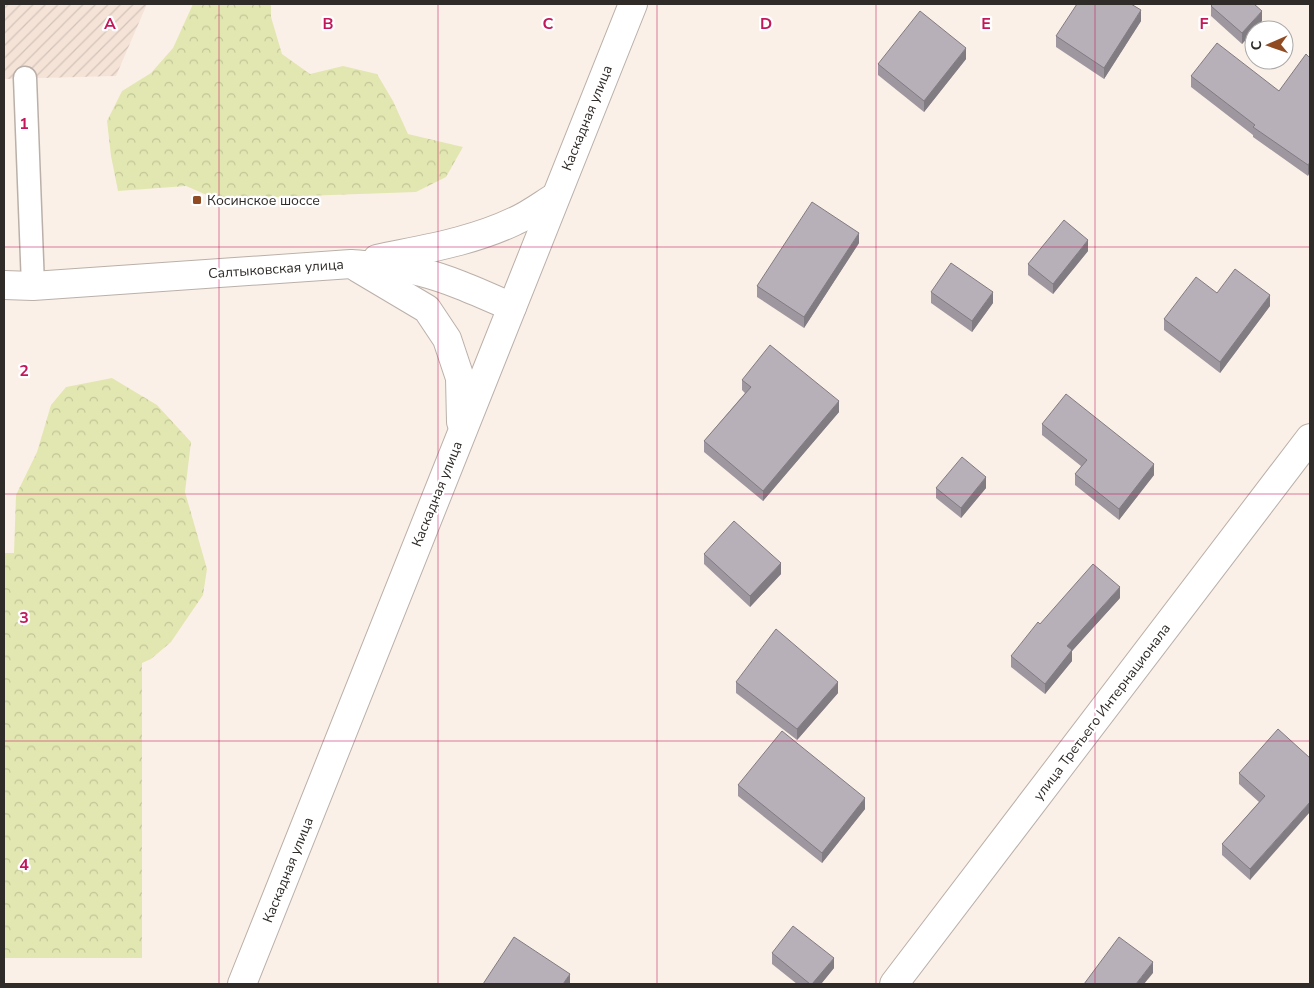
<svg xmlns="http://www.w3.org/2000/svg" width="1314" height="988" font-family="'Nunito Sans',sans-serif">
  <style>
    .industrial { fill: url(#industrial-furrows) }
    .forest { fill: url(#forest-crowns) }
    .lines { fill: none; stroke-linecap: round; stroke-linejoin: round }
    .service-casing { stroke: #bab0a9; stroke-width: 25 }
    .tertiary-casing { stroke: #bab0a9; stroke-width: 30 }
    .service { stroke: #fff; stroke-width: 22 }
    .tertiary { stroke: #fff; stroke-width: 28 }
    .wall { fill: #9e979f }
    .shaded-wall { fill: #817b82 }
    .building { fill: #b8b0b9; stroke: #817b82 }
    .grid { fill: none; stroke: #c2185b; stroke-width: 1; stroke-opacity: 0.55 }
    .poi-dot { fill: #914b22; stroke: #fff; stroke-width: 2 }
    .labels { text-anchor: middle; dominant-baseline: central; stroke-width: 4.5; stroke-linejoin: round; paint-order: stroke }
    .street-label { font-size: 14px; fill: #2f2b28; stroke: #fff }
    .poi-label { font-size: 14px; fill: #2f2b28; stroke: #fff; text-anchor: start }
    .grid-label { font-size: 16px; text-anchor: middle; font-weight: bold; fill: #c2185b; stroke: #fff; stroke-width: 4.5; stroke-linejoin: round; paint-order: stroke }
  </style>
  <defs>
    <pattern id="industrial-furrows" width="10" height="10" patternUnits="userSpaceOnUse" patternTransform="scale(1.25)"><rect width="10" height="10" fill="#f5e3d7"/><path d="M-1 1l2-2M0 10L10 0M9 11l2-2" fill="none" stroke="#d2c3b9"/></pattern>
    <pattern id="forest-crowns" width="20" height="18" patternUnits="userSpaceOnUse" patternTransform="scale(1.25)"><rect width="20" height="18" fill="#e2e7b1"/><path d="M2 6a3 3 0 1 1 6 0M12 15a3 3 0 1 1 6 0" fill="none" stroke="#c2c698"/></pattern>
  </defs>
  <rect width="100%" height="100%" fill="#fbf0e8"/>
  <polygon class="industrial" points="4,4 147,4 116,76 4,79"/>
  <g class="forest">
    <polygon points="193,4 271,4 271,17 282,54 310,74 343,66 377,74 393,101 408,134 463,147 446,177 416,192 216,199 186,186 118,191 111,156 107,121 122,91 151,73 173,48"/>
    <polygon points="112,378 157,405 191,442 185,492 207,569 203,595 171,642 151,659 142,663 142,958 4,958 4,553 14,553 16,495 37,452 51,405 66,387"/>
  </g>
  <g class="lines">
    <defs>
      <polyline id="service" points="25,78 33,286"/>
      <g id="tertiary">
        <path d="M377 259C424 249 471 242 515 221 529 215 542 205 555 197"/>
        <polyline points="358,268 427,309 447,339 460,378 461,422"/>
        <path d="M4 285 33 286 351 264C374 266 398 266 421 272 452 280 482 294 512 307"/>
        <polyline points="242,984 633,4"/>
        <polyline points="894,984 1310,438"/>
      </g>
    </defs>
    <use href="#service" class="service-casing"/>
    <use href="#tertiary" class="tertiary-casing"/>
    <use href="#service" class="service"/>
    <use href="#tertiary" class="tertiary"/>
  </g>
  <g class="wall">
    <polygon points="1211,6 1262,21 1242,44 1211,16"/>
    <polygon points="1141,21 1104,79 1056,47 1056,36"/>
    <polygon points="1310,58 1308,176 1253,137 1253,135 1191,87 1191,76 1279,91"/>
    <polygon points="966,59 924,112 878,75 878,64"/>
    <polygon points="859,243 804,328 757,297 757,286"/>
    <polygon points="1088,251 1053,294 1028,275 1028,264"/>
    <polygon points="931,292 993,303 972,332 931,303"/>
    <polygon points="1217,293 1270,306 1220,373 1164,330 1164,319"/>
    <polygon points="742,380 839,412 763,501 704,452 704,441 745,393 742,390"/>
    <polygon points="1042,424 1154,475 1119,520 1075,485 1075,474 1081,466 1042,435"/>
    <polygon points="936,488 986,488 961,518 936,498"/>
    <polygon points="704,554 781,574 750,607 704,564"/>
    <polygon points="1120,598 1072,651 1072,661 1045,694 1011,667 1011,656"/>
    <polygon points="736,682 838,693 797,740 736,693"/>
    <polygon points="1310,758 1250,880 1222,855 1222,844 1259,802 1239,784 1239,773"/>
    <polygon points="738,785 865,809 822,863 738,796"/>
    <polygon points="772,953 834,968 821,984 797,984 772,964"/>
  </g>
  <g class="shaded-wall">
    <polygon points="1141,10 1141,21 1104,79 1104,68"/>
    <polygon points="1262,11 1262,21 1242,44 1242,33"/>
    <polygon points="966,48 966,59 924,112 924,101"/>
    <polygon points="1310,162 1310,172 1308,176 1308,165"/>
    <polygon points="859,233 859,243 804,328 804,317"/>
    <polygon points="1088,240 1088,251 1053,294 1053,284"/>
    <polygon points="993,292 993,303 972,332 972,321"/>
    <polygon points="1270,295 1270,306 1220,373 1220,362"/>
    <polygon points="839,401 839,412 763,501 763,491"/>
    <polygon points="1154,464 1154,475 1119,520 1119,509"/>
    <polygon points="986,477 986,488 961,518 961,508"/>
    <polygon points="781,563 781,574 750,607 750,596"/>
    <polygon points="1120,587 1120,598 1072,651 1072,661 1045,694 1045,684 1067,646"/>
    <polygon points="838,682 838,693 797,740 797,729"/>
    <polygon points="865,798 865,809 822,863 822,853"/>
    <polygon points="1310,802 1310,812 1250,880 1250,869"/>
    <polygon points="834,958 834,968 821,984 812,984"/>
    <polygon points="1153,962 1153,973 1144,984 1136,984"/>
    <polygon points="570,974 570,984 563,984"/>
  </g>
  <g class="building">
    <polygon points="1077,4 1131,4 1141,10 1104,68 1056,36"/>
    <polygon points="1213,4 1254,4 1262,11 1242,33 1211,6"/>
    <polygon points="920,11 966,48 924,101 878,64"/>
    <polygon points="1217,43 1279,91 1306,54 1310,58 1310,162 1308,165 1253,127 1255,125 1191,76"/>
    <polygon points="812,202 859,233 804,317 757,286"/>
    <polygon points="1064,220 1088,240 1053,284 1028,264"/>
    <polygon points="951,263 993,292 972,321 931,292"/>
    <polygon points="1235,269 1270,295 1220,362 1164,319 1196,277 1217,293"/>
    <polygon points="770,345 839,401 763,491 704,441 751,387 742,380"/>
    <polygon points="1066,394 1154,464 1119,509 1075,474 1087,460 1042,424"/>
    <polygon points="962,457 986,477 961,508 936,488"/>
    <polygon points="734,521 781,563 750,596 704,554"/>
    <polygon points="1093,564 1120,587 1067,646 1072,650 1045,684 1011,656 1038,622 1040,624"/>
    <polygon points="776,629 838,682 797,729 736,682"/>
    <polygon points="1278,729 1310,758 1310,802 1250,869 1222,844 1265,796 1239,773"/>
    <polygon points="782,731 865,798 822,853 738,785"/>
    <polygon points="793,926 834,958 812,984 810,984 772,953"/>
    <polygon points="514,937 570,974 563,984 483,984"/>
    <polygon points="1119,937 1153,962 1136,984 1084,984"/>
  </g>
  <path class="grid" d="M219 4V984M438 4V984M657 4V984M876 4V984M1095 4V984M4 247H1310M4 494H1310M4 741H1310"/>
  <rect class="poi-dot" x="192" y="195" width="10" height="10" rx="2.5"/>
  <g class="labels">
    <g class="street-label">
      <text transform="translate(587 118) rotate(-68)">Каскадная улица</text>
      <text transform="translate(276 269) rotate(-4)">Салтыковская улица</text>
      <text transform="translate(437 494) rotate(-68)">Каскадная улица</text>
      <text transform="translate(1102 712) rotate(-53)">улица Третьего Интернационала</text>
      <text transform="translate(288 870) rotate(-68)">Каскадная улица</text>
    </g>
    <g class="poi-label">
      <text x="207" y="200">Косинское шоссе</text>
    </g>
  </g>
  <g class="grid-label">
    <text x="110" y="29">A</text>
    <text x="328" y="29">B</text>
    <text x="548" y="29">C</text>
    <text x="766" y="29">D</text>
    <text x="986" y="29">E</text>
    <text x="1204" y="29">F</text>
    <text x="24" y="129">1</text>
    <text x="24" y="376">2</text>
    <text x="24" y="623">3</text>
    <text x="24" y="870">4</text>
  </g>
  <rect width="1314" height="988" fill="none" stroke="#2f2b28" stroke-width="10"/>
  <g transform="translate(1269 45) rotate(268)"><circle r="24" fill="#ffffff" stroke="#acaaa9"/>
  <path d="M0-4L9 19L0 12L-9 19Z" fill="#914b22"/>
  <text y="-8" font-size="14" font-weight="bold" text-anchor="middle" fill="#2f2b28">С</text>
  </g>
</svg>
